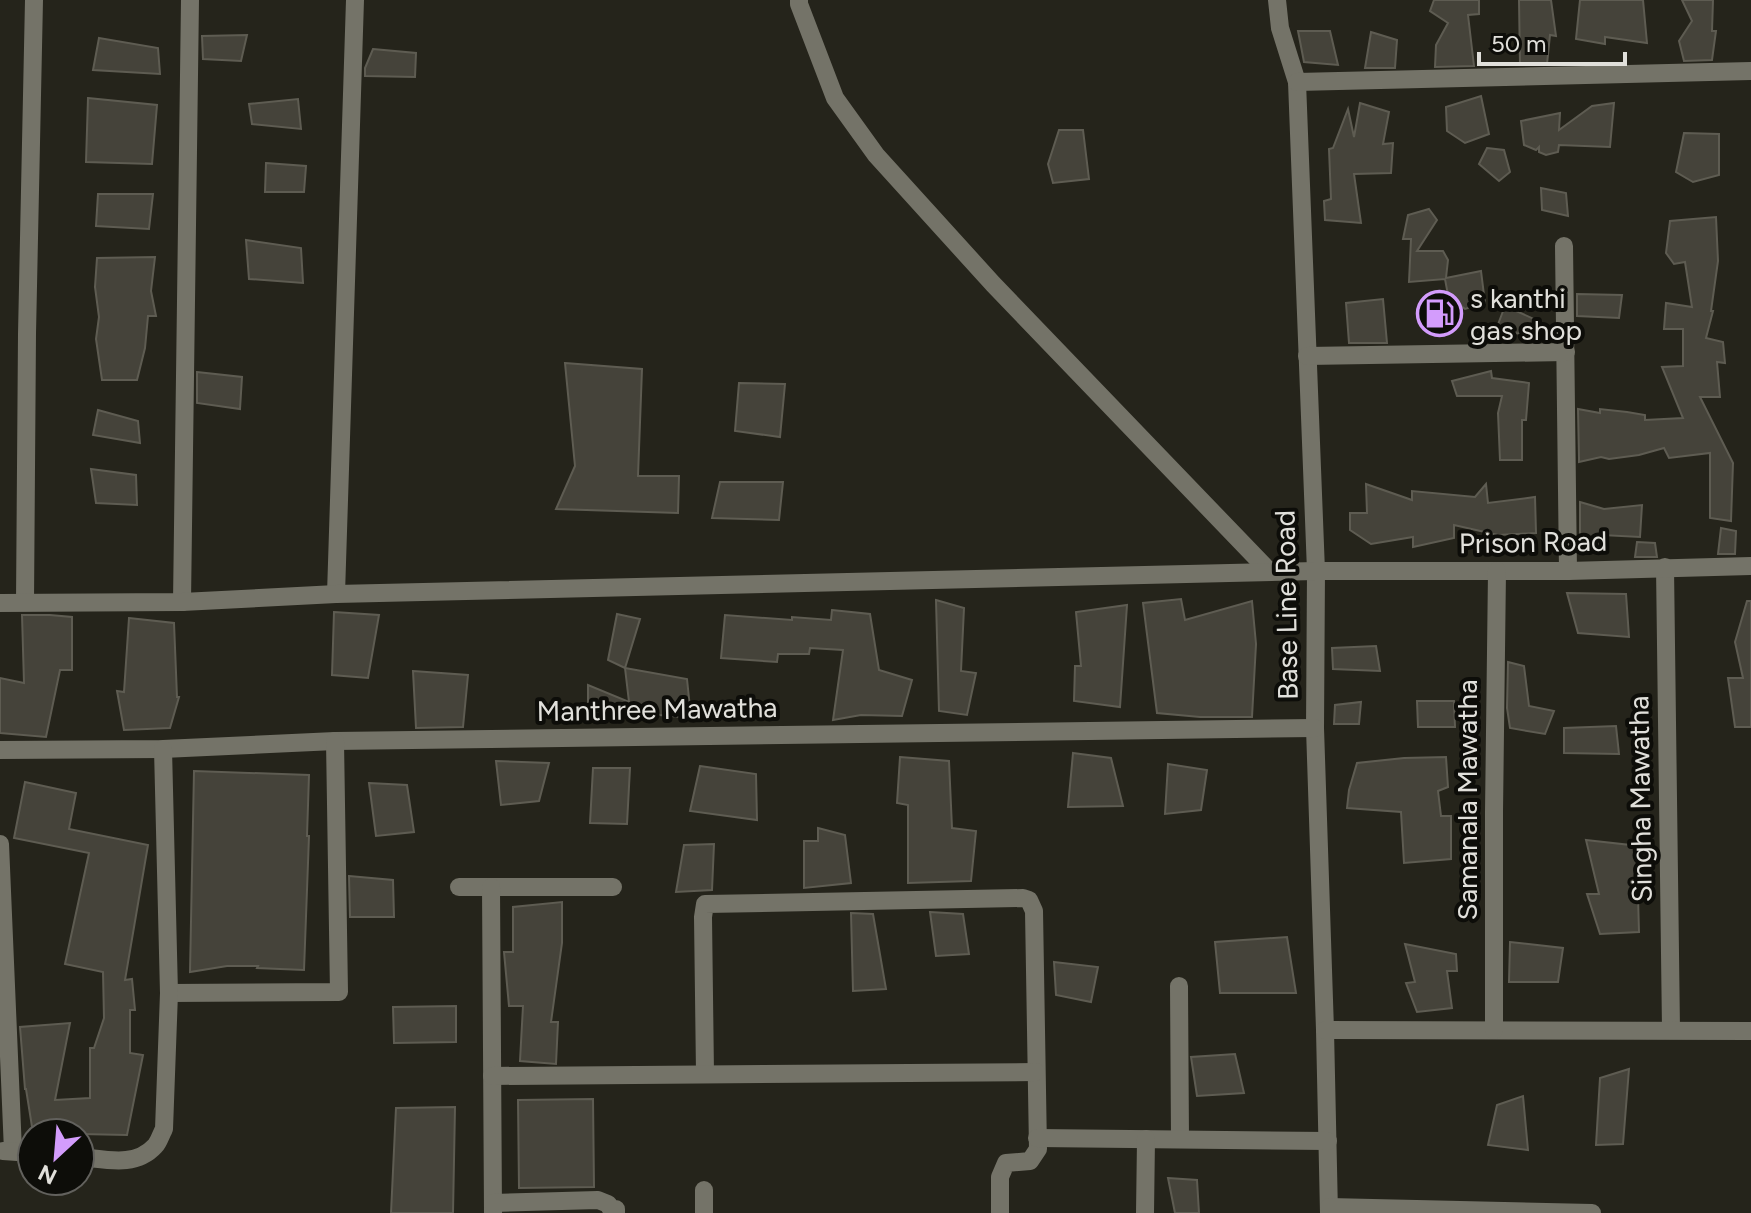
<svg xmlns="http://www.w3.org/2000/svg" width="1751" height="1213" font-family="Figtree,sans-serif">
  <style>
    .building { fill: #45433a; stroke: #5e5c52; stroke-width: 2 }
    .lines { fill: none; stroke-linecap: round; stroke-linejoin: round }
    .street { stroke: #747368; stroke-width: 18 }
    .labels { text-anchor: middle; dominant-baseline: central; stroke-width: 8; stroke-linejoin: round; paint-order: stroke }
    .poi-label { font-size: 28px; fill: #e1e0db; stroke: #0d0d09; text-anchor: start }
    .street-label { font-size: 28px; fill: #e1e0db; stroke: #0d0d09 }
  </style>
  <rect width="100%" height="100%" fill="#25241b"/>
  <g class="building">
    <polygon points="1434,0 1479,0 1479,14 1468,15 1474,66 1435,67 1436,45 1448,23 1430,11"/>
    <polygon points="1519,0 1551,0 1556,36 1550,35 1547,64 1520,65"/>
    <polygon points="1580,0 1643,0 1647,43 1605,37 1605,44 1576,39"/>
    <polygon points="1682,0 1713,0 1712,31 1716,31 1712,60 1684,61 1679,41 1692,21"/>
    <polygon points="1298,31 1330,31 1338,65 1304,62"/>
    <polygon points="1371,32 1397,40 1395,68 1365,68"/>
    <polygon points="247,35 241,61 203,59 202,36"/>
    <polygon points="99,38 158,48 160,74 93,70"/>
    <polygon points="373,49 416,53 415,77 365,76 365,68"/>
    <polygon points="1481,96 1489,134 1465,143 1447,131 1446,107"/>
    <polygon points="88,98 157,105 152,164 86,162"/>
    <polygon points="298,99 301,129 252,124 249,104"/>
    <polygon points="1360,103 1389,112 1383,144 1393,143 1391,173 1354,174 1361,223 1325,220 1324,201 1331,199 1329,149 1333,148 1348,109 1354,137"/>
    <polygon points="1614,103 1610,147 1559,145 1558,152 1546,155 1539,152 1539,147 1536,150 1524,145 1521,121 1560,113 1559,130 1592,106"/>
    <polygon points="1059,130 1083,130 1089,179 1053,183 1048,164"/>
    <polygon points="1684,133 1719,134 1719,175 1693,182 1676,172"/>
    <polygon points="1487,148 1504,150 1510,172 1499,181 1479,164"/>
    <polygon points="266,163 306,166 304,192 265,192"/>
    <polygon points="1541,188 1566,193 1568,216 1542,210"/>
    <polygon points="98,194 153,194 149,229 96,226"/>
    <polygon points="1429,209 1437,220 1417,251 1443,251 1448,260 1446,278 1481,271 1485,303 1465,309 1448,295 1445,279 1409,282 1411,239 1403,239 1408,215"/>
    <polygon points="1716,217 1718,261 1711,311 1713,311 1706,338 1723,342 1725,363 1717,362 1720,397 1700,397 1733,463 1731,521 1710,518 1710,453 1669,458 1664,448 1639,455 1609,459 1601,457 1579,462 1579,458 1578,409 1600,413 1600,409 1627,412 1645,415 1645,420 1683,418 1662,367 1683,366 1683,329 1664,329 1666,303 1692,307 1685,262 1674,264 1666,253 1670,221"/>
    <polygon points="246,240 301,248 303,283 249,279"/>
    <polygon points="155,257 151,291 156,316 148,316 145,348 137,380 102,380 96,339 99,317 95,287 97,258"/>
    <polygon points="1577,294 1622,295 1619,318 1577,316"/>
    <polygon points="1383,299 1387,343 1349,343 1346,303"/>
    <polygon points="1505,306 1534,319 1532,334 1508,333 1497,327"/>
    <polygon points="565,363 642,369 638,476 679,476 678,513 556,509 575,466"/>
    <polygon points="1491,371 1492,378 1529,383 1526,420 1522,420 1522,460 1500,460 1498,413 1502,396 1457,396 1452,381"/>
    <polygon points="197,372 242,377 240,409 197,403"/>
    <polygon points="739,383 785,384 780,437 735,431"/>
    <polygon points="98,410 138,421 140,443 93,435"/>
    <polygon points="91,469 136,475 137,505 96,503"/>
    <polygon points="720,482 783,482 779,520 712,518"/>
    <polygon points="1366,484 1412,500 1412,491 1475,497 1486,484 1488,503 1535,497 1536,533 1498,535 1454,525 1454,538 1413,547 1413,537 1371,544 1350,530 1350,513 1367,513"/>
    <polygon points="1580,502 1604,509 1642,505 1640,537 1602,535 1603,546 1585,548 1580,534"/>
    <polygon points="1721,528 1736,531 1735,554 1718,554"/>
    <polygon points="1637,542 1655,543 1657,557 1635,557"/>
    <polygon points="1567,593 1626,594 1629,637 1578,633"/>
    <polygon points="1181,599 1185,620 1252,601 1256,644 1252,717 1200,717 1157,713 1143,603"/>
    <polygon points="936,600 964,608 961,671 976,673 967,715 939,711"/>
    <polygon points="1747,601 1751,601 1751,727 1735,727 1728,678 1743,678 1735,642"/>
    <polygon points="1127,605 1120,707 1074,701 1075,666 1081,666 1076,612"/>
    <polygon points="832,610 870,614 879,670 912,680 902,716 861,715 833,720 843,650 810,648 809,654 778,654 777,662 721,658 725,615 792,620 792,617 831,620"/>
    <polygon points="334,612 379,615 368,678 332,675"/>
    <polygon points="617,614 640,619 625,668 608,660"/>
    <polygon points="22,615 50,615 72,617 72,670 60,670 46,737 0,733 0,678 24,683"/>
    <polygon points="129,618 174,623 177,697 179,697 170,728 124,730 117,691 124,692"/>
    <polygon points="1376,646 1380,671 1333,669 1332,648"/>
    <polygon points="1508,662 1524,666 1529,706 1554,711 1545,734 1510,728 1507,708"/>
    <polygon points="625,668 687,679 691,718 614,711 617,721 588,716 588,685 629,702"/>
    <polygon points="413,671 468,675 463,727 416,728"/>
    <polygon points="1417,701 1454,701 1455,727 1418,727"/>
    <polygon points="1361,702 1359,724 1334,724 1335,705"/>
    <polygon points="1616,726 1619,754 1564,753 1564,728"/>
    <polygon points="1073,753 1111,758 1123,806 1068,807"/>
    <polygon points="900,757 949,761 952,828 976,831 971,881 908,883 908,805 897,803"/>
    <polygon points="1446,757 1448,787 1438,791 1441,816 1451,816 1451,859 1404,863 1401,812 1347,808 1349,790 1357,763 1404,758"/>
    <polygon points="496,761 549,763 539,801 501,805"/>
    <polygon points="1168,764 1207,770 1201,810 1165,814"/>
    <polygon points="700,766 756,774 757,820 690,811"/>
    <polygon points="593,768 630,768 627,824 590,823"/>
    <polygon points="194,771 309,775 307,836 309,836 304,970 257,968 258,966 227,966 190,972"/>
    <polygon points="25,782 76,793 69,829 148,845 125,980 132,979 135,1010 130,1010 130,1053 143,1055 127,1135 33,1133 26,1089 25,1089 20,1027 70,1023 55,1100 90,1098 90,1048 94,1048 104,1018 103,972 65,964 89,853 14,838"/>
    <polygon points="369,783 407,785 414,832 376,836"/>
    <polygon points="818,828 845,835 851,883 804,888 804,841 818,841"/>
    <polygon points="1586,840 1639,846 1634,896 1638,896 1639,932 1600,934 1587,894 1599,894"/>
    <polygon points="714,844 712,890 676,892 684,845"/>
    <polygon points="349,876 393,880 394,917 350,917"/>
    <polygon points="562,902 562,943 551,1022 558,1022 556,1064 520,1061 523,1006 509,1006 504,952 513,952 513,907"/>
    <polygon points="930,912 963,914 969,954 936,956"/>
    <polygon points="851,913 873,914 886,989 853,991"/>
    <polygon points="1287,937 1296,993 1220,993 1215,942"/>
    <polygon points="1510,942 1563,948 1558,982 1509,982"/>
    <polygon points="1405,944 1456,954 1457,971 1447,971 1452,1008 1417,1012 1406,983 1415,982"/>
    <polygon points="1054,962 1098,967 1091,1002 1056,995"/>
    <polygon points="456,1006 456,1042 394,1043 393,1007"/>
    <polygon points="1235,1054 1244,1093 1197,1096 1191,1057"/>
    <polygon points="1629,1069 1623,1144 1596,1145 1600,1078"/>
    <polygon points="1523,1096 1528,1150 1488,1145 1497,1105"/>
    <polygon points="593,1099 594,1187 519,1188 518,1100"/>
    <polygon points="455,1107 453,1213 391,1213 396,1108"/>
    <polygon points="1168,1178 1197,1180 1199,1213 1175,1213"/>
  </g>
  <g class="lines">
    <g class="street">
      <polyline points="799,0 799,4 835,98 876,155 993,284 1270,572"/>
      <polyline points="1277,0 1280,28 1297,82 1316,571 1315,728 1325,1030 1329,1213"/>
      <polyline points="1297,82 1751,71"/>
      <polyline points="1564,246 1568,571"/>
      <polyline points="1307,356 1566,352"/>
      <polyline points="1665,567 1671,1030"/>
      <polyline points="336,594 355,0"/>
      <polyline points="25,602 27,334 34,0"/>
      <polyline points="182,602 190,0"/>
      <polyline points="0,603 182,602 336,594 1316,571 1568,571 1751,566"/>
      <polyline points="0,750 163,749 335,741 1315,728"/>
      <polyline points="0,844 13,1151"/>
      <polyline points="459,887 613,887"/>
      <polyline points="491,887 493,1213"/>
      <polyline points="1179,986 1180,1139"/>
      <polyline points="169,993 339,992 335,741"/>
      <polyline points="1325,1030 1751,1031"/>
      <polyline points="1494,1030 1494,812 1497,571"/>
      <polyline points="705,1074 703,917 705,904 1023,898 1029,900 1034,911 1038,1149 1030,1161 1006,1163 1000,1177 1000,1213"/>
      <polyline points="492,1076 1036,1072"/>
      <polyline points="1037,1138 1328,1141"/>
      <polyline points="3,1151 32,1153"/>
      <path d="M80 1157C105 1159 135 1168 155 1146 159 1142 161 1134 164 1129L169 993 163 749"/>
      <polyline points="704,1190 704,1213"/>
      <polyline points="493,1203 598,1200 608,1204 611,1209 616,1209 616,1213"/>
      <polyline points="1329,1207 1592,1213"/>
      <polyline points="1145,1213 1146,1139"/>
    </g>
  </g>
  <defs>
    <symbol id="fuel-ring" viewBox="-11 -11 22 22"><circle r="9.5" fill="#0d0d09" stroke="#d39cfc" stroke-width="1.5"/><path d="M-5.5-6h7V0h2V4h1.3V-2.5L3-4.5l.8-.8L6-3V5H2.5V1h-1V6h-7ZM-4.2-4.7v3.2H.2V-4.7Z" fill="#d39cfc"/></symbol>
  </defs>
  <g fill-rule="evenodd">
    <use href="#fuel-ring" x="1414" y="288" width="51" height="51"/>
  </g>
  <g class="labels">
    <g class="poi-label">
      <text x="1470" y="298">s kanthi<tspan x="1470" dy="32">gas shop</tspan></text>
    </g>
    <g class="street-label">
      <text transform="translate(1533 542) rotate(-1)">Prison Road</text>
      <text transform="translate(1286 605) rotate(-91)">Base Line Road</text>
      <text transform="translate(657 709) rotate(-1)">Manthree Mawatha</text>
      <text transform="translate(1640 799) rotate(-91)">Singha Mawatha</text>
      <text transform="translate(1467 800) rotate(-90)">Samanala Mawatha</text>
    </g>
  </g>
  <g transform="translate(56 1157) rotate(206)"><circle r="38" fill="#0d0d09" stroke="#62615d" stroke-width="2"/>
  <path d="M0-6L14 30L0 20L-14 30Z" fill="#d39cfc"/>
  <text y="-12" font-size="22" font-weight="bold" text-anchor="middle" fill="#e1e0db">N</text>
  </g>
  <path d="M1479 52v12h146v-12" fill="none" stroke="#e1e0db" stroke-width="4"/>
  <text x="1491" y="52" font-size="24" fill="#e1e0db" stroke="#0d0d09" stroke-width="6" paint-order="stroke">50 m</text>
</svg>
